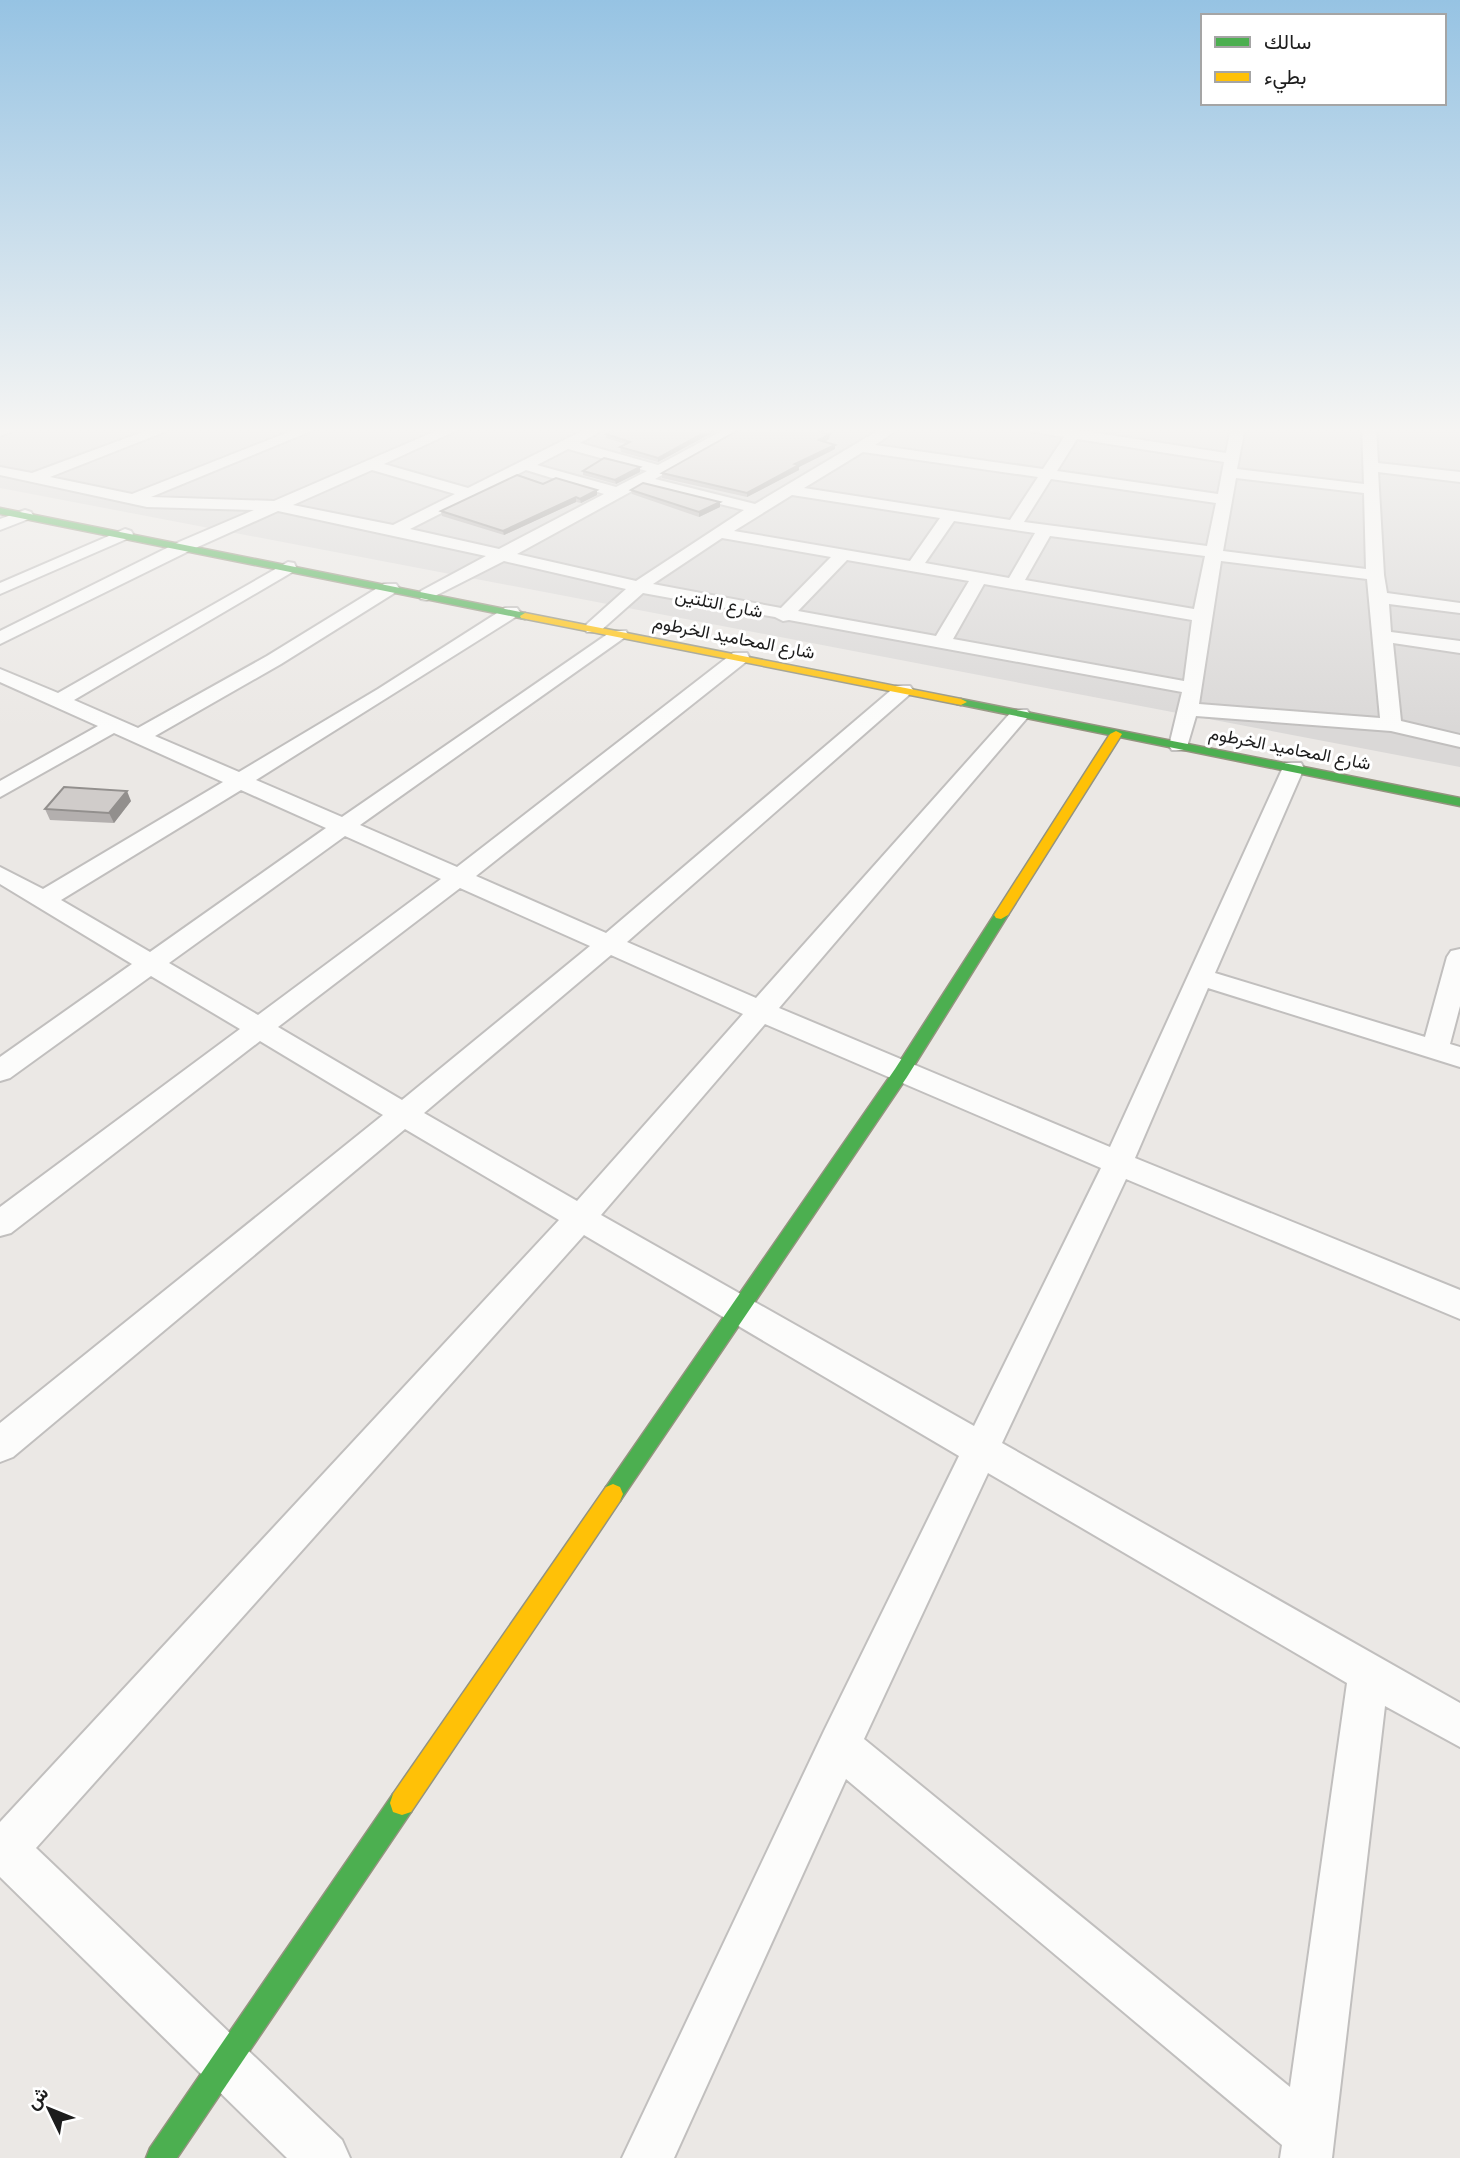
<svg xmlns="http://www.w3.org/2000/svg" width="1460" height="2158" font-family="'Archivo Narrow',Vazirmatn,sans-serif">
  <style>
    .residential { fill: #dad8d7 }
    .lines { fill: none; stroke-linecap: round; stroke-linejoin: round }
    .street-casing { stroke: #c1bfbe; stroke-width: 4 }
    .fast-casing { stroke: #94937f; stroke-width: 3 }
    .slow-casing { stroke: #94937f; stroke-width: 3 }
    .street { fill: #fcfcfb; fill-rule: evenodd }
    .fast { fill: #4caf50; fill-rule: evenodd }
    .slow { fill: #ffc107; fill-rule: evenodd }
    .wall { fill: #b3afae }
    .shaded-wall { fill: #928f8d }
    .building { fill: #d0ccca; stroke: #928f8d; stroke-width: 2 }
    .labels { text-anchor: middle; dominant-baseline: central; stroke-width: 6; stroke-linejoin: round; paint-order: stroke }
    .far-street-label { font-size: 18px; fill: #1d1d1d; stroke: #fff }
  </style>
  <rect width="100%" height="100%" fill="#ebe8e5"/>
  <polygon class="residential" points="0,427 1460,427 1460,767 0,488"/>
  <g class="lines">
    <defs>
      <g id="street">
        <polygon points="0,427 23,427 0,436"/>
        <path d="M156 427H177L50 477 132 494 301 427H321L151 497 274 501 445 427H464L384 464 468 488 590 427H608L580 443 658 465 729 427H747L655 479 755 504 884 427H901L875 445 1043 469 1064 437 1029 431 1022 427H1058L1226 453 1231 427H1245L1237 469 1364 484 1362 427H1376L1378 463 1460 472V482L1378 472 1384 575 1387 593 1460 603V613L1389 604 1391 632 1460 641V653L1393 643 1401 721 1460 735V747L1391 731 1196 716 1186 750H1172L1169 746 1182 692 789 620 783 621 775 617 643 593 599 632H587L584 628 587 624 626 589 504 561 427 600 421 599 418 595 421 591 486 556 278 511 191 550 0 644V631L179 542 254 510 147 507 0 475V467L32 473ZM1077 439 1224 462 1218 494 1057 471ZM568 449 647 471 616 487 537 465ZM863 452 1038 477 1010 520 804 488ZM372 470 455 494 393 525 293 505ZM526 470 604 494 499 549 410 529ZM1236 478 1364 493 1366 569 1223 551ZM1051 479 1216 503 1207 546 1024 522ZM643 485 744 510 636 581 517 554ZM792 495 940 518 910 561 734 531ZM954 521 1035 533 1009 578 925 563ZM1050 536 1205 556 1194 609 1025 580ZM722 538 831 557 781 608 653 584ZM847 560 969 581 936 636 798 611ZM1221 561 1367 579 1380 718 1199 704ZM984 584 1192 620 1184 681 953 639Z"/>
        <polygon points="25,510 31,512 33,515 31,518 0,530 0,519"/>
        <polygon points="125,529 131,531 133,534 131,537 0,594 0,583"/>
        <path d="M288 562 294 563 296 567 294 571 74 700 138 728 267 656 384 584H396L399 588 396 592 281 664 155 736 239 772 378 689 505 608H517L520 612 517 616 256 780 342 817 612 631H626L628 635 360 825 457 867 733 653H747L749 657 747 661 476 876 606 933 896 686H910L913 690 910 694 627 942 756 998 1013 710H1027L1030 714 1027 718 779 1008 1110 1147 1285 763H1301L1304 768 1215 973 1425 1037 1447 957 1451 951 1460 949V1006L1450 1044 1460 1047V1067L1208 988 1135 1158 1460 1290V1319L1126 1179 1002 1443 1460 1703V1747L1385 1706 1332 2158H1280L1282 2145 846 1779 674 2158H622L824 1731 959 1456 584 1235 36 1848 342 2140 350 2158H287L0 1877V1822L559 1220 405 1129 13 1457 0 1462V1423L383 1115 260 1041 11 1233 0 1236V1207L240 1029 151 976 10 1078 0 1081V1057L132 964 0 884V867L43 889 223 782 114 733 0 797V781L98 726 0 682V669L58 693ZM241 790 326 828 150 952 61 900ZM345 836 441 879 258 1015 169 963ZM460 888 590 946 402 1100 278 1027ZM611 955 743 1014 577 1201 424 1113ZM765 1024 1101 1168 974 1426 601 1215ZM988 1473 1347 1683 1290 2087 864 1739Z"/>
      </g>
      <g id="fast">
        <polygon points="0,508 525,613 530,616 525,619 0,514"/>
        <polygon points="961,699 1460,798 1460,806 957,704 957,700"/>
        <polygon points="1001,911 1008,915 907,1077 620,1501 613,1504 606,1501 603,1494 606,1487 895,1069 996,912"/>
        <polygon points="402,1791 411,1794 414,1803 411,1812 177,2158 146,2158 150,2148 393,1794"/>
      </g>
      <g id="slow">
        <polygon points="525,613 961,699 967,702 961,705 521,618 520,616"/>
        <polygon points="1116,731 1122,734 1008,915 1001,919 996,918 994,915 1110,734"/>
        <polygon points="613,1484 620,1487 623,1494 620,1501 411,1812 402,1815 393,1812 390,1803 393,1794 606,1487"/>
      </g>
    </defs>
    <use href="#street" class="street-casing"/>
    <use href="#fast" class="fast-casing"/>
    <use href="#slow" class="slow-casing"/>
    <use href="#street" class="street"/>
    <use href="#fast" class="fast"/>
    <use href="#slow" class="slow"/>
  </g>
  <g class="wall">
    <polygon points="723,427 658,462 621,452 620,447 625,444 606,438 606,434"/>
    <polygon points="826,434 830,434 829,439 825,442 835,445 835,449 799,467 799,470 747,497 662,478 662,473"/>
    <polygon points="583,471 640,472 616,484 583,475"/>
    <polygon points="543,484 597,495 581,503 576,502 504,535 442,516 441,511"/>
    <polygon points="631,490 720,507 699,517 632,494"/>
    <polygon points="131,801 114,823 50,820 45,809"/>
  </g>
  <g class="shaded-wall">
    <polygon points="714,427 723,427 658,462 658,458"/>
    <polygon points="830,434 829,439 819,445 819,440"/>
    <polygon points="835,445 835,449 799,467 799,470 747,497 747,493 795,464"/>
    <polygon points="640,467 640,472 616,484 615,480"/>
    <polygon points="597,490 597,495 581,503 580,499"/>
    <polygon points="576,497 576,502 504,535 503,531"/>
    <polygon points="720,502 720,507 699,517 699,512"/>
    <polygon points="127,791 131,801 114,823 109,813"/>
  </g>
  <g class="building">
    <polygon points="620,427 714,427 658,458 620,447 630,442 606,434"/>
    <polygon points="744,427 819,427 827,429 820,432 830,434 819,440 835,445 795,464 799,465 747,493 662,473"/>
    <polygon points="604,458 640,467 615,480 583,471"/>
    <polygon points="517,475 543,484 556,478 597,490 580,499 576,497 503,531 441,511"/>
    <polygon points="643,483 720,502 699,512 631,490"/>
    <polygon points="64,787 127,791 109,813 45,809"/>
  </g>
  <linearGradient id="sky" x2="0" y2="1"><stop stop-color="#96c3e3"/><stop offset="0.59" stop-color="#f6f5f3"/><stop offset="1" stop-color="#f6f5f3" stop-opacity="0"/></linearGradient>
  <rect width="1460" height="729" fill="url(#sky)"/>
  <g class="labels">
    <g class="far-street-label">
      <text transform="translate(719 603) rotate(11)">شارع التلتين</text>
      <text transform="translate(734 637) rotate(11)">شارع المحاميد الخرطوم</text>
      <text transform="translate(1290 748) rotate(11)">شارع المحاميد الخرطوم</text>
    </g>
  </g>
  <rect x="1201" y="14" width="245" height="91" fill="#ffffff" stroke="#a5a5a5" stroke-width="2"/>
  <rect x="1215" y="37" width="35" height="10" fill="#4caf50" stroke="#a5a5a5" stroke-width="2"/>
  <text x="1264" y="49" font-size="21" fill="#1d1d1d">سالك</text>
  <rect x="1215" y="72" width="35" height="10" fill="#ffc107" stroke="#a5a5a5" stroke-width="2"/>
  <text x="1264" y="84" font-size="21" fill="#1d1d1d">بطيء</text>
  <g transform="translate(49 2109) rotate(313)" stroke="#ffffff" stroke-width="5" paint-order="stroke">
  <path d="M0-5L12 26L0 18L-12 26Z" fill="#1d1d1d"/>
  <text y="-10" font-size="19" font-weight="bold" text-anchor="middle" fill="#1d1d1d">ش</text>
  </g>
</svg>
